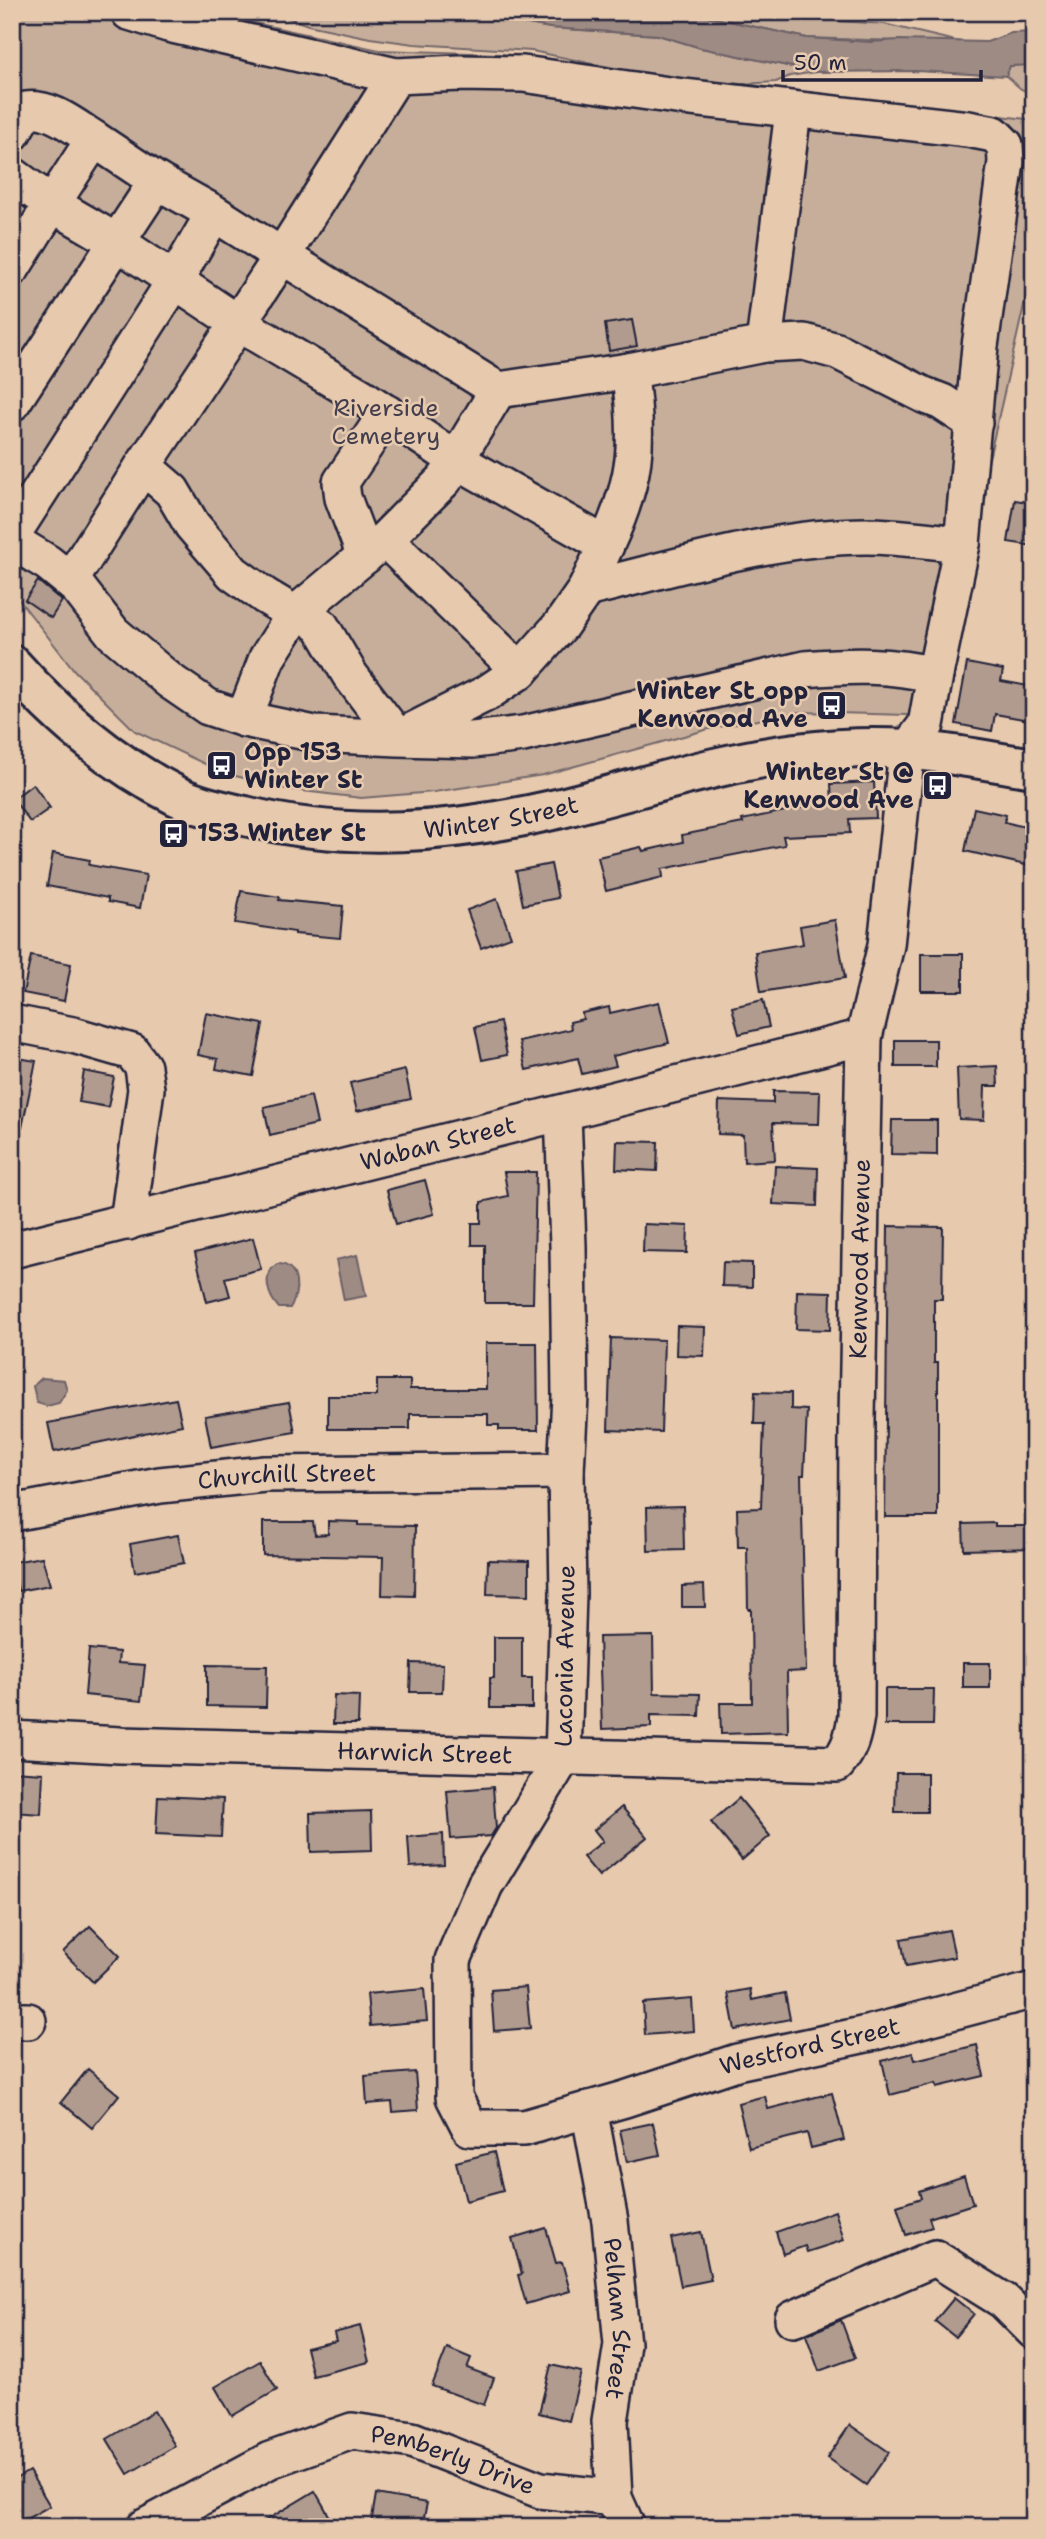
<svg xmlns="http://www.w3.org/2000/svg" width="1046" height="2539" font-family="'Shantell Sans',sans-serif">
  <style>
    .green { fill: #c6ae9b; stroke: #74686b; stroke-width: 2 }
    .water { fill: #9e8b84; stroke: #6c6167; stroke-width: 2 }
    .building { fill: #b19b8e; stroke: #22223b; stroke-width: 2 }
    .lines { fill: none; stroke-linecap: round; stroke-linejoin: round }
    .minor-casing { stroke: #22223b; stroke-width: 40 }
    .major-casing { stroke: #22223b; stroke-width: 44 }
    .minor { stroke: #e7c9ae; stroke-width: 35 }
    .major { stroke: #e7c9ae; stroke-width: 38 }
    .labels { text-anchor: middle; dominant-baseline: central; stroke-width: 5; stroke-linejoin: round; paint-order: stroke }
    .park-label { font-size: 24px; fill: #433e4e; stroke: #e7c9ae }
    .poi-label { font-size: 24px; font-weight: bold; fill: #22223b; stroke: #e7c9ae; text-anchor: end }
    .street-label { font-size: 24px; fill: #22223b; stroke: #e7c9ae }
  </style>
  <rect width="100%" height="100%" fill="#e7c9ae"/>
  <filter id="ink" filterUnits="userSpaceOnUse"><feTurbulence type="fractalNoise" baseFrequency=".0143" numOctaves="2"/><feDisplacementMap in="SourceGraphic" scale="14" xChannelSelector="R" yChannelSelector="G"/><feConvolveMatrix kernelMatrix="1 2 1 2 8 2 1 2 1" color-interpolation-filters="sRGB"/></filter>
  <g filter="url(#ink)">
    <g class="green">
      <polygon points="12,12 204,12 379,50 501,54 609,67 532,51 414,44 370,38 308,25 286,17 273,15 257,17 239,12 464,12 550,28 658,35 701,48 816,72 790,76 776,82 742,84 1034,120 1034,240 1025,301 986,472 944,716 800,712 709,729 543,775 434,792 361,798 286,789 224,773 135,731 75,671 12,591"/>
      <polygon points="687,12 809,12 837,21 884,24 964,43 807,38"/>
      <polygon points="1030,64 1034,65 1034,94 1021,89 1006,76 1010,66"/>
    </g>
    <g class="water">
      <polygon points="464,12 687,12 807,38 871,42 899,40 987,42 1011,33 1034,32 1034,65 1010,66 1006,76 916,71 816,72 701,48 658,35 550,28"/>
      <polygon points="357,1255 366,1296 344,1300 336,1260"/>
      <path d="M277 1264C300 1263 300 1294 290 1308H279C268 1296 261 1275 277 1264Z"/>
      <polygon points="42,1378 64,1380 67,1390 59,1403 47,1406 37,1403 33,1386"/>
    </g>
    <g class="building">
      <polygon points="632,320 637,346 609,351 605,324"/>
      <polygon points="1015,500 1034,503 1034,546 1008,542"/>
      <polygon points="38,581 62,601 51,618 25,600"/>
      <polygon points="967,663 1003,670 1001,681 1034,687 1034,721 995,714 992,731 956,724"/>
      <polygon points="874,782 876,818 849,819 850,833 783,836 785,845 662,869 663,877 606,891 598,857 641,847 643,851 683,842 682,835 743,823 742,820 805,807 805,805 832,803 831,784"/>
      <polygon points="33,784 50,808 30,822 13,799"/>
      <polygon points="974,808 1006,815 1004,822 1034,829 1034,867 965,851"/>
      <polygon points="53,853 90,860 89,865 146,875 140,908 108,902 108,898 47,886"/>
      <polygon points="551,864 558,898 523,905 516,871"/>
      <polygon points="241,891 280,897 279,900 343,906 340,938 295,934 295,932 235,923"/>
      <polygon points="497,899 511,937 481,948 467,910"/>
      <polygon points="835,920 845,978 761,992 755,952 803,944 800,926"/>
      <rect x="921" y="954" width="42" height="37"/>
      <polygon points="31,956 71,964 64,1001 23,993"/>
      <polygon points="763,1000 769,1027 739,1034 732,1007"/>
      <polygon points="659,1002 669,1043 613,1056 616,1066 582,1074 578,1058 526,1070 519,1041 571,1029 570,1022 583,1019 582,1013 609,1007 610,1013"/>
      <polygon points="206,1013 263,1024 253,1076 216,1069 218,1059 198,1055"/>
      <polygon points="500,1022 507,1055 482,1060 475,1027"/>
      <rect x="895" y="1040" width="41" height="27"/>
      <polygon points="12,1057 36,1061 22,1128 12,1127"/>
      <polygon points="997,1066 998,1086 985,1086 984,1120 959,1119 957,1068"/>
      <polygon points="405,1070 411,1099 357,1111 350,1083"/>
      <polygon points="84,1071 114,1077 108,1107 79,1102"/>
      <polygon points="773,1091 820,1092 819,1124 773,1123 775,1160 744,1162 743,1135 718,1134 719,1101 773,1103"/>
      <polygon points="311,1096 317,1124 270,1135 264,1107"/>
      <polygon points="892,1120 937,1120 937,1155 891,1154"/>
      <polygon points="617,1141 658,1142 657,1171 616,1169"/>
      <polygon points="775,1166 818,1168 817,1206 773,1204"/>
      <polygon points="504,1172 536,1172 533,1303 485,1303 485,1245 472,1245 472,1223 481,1223 481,1202 508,1196"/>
      <polygon points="425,1180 434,1214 396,1224 387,1190"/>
      <polygon points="644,1224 688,1226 687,1253 643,1252"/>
      <polygon points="888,1226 943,1227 942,1299 934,1299 934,1363 938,1363 938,1517 885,1517"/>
      <polygon points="253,1238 261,1269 225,1278 230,1296 207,1302 195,1253"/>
      <polygon points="723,1262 752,1263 752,1287 722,1286"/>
      <polygon points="797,1291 831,1292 830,1330 796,1329"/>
      <polygon points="677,1326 705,1327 704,1356 676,1355"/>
      <polygon points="611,1338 664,1340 661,1432 608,1430"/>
      <polygon points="486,1343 537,1343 538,1430 499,1430 499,1425 488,1425 488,1414 410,1414 410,1429 328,1429 328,1396 377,1396 377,1380 410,1380 410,1389 486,1389"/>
      <polygon points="755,1392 791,1393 791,1409 807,1410 804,1475 801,1475 806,1671 787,1672 788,1732 721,1734 720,1703 752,1703 751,1609 748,1609 747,1547 738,1547 737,1509 761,1508 764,1424 754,1424"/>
      <polygon points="176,1399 182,1425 54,1452 48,1423"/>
      <polygon points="289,1402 295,1432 211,1447 205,1416"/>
      <polygon points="683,1506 684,1550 648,1551 647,1507"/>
      <polygon points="328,1521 358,1522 358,1525 415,1526 414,1596 382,1595 383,1557 263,1555 263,1522 313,1522 315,1535 328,1534"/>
      <polygon points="995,1523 995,1526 1034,1526 1034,1548 964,1550 963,1524"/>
      <polygon points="178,1535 184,1563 135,1572 130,1544"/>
      <polygon points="42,1557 50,1585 18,1591 13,1562"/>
      <polygon points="488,1560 529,1561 529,1595 487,1594"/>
      <polygon points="704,1585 705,1607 682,1607 682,1586"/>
      <polygon points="653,1636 654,1693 700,1694 699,1716 651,1715 651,1727 602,1729 599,1637"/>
      <polygon points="494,1637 522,1637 522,1678 532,1678 532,1708 490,1708 490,1678 494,1678"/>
      <polygon points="89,1649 119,1652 118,1663 145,1665 141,1701 85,1695"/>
      <polygon points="411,1663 443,1664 442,1692 410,1692"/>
      <rect x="963" y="1663" width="27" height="25"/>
      <polygon points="207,1665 267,1666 266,1707 207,1706"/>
      <polygon points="885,1689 934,1689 933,1725 885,1725"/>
      <polygon points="334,1695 359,1696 358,1724 333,1724"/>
      <polygon points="12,1771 43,1773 41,1814 12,1812"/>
      <polygon points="896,1773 927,1773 927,1812 895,1812"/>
      <polygon points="493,1787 496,1828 491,1836 451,1839 447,1791"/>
      <polygon points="158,1796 223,1799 221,1837 156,1834"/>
      <polygon points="739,1798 770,1836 742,1860 711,1822"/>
      <polygon points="622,1807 647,1837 599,1876 583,1857 603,1841 594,1830"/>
      <polygon points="371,1811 372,1850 311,1852 310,1813"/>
      <polygon points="443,1834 444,1865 410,1867 408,1837"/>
      <polygon points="90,1926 120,1956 93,1982 63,1952"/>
      <polygon points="949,1930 955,1957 906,1966 901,1939"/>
      <polygon points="526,1987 530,2028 494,2031 491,1990"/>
      <polygon points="424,1989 427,2021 370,2026 367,1994"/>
      <polygon points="750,1989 752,2000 785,1993 790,2019 735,2030 728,1993"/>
      <polygon points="692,1999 694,2031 645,2035 643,2003"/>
      <polygon points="977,2045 984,2076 937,2087 936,2083 890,2095 882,2061 913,2053 915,2060"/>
      <polygon points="88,2069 119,2095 92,2128 61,2102"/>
      <polygon points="415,2072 418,2110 393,2112 392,2102 367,2104 365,2076"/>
      <polygon points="832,2093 844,2140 811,2148 807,2133 749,2148 738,2103 765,2096 768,2109"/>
      <polygon points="653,2123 660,2155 627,2162 620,2130"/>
      <polygon points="494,2152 503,2191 466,2201 456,2162"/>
      <polygon points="964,2176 973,2204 929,2218 932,2227 906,2235 897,2206 921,2198 919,2191"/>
      <polygon points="835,2211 844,2240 807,2252 805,2246 783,2254 776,2232"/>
      <polygon points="546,2228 556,2263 562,2262 570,2291 526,2304 518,2275 522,2274 512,2238"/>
      <polygon points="701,2232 711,2280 681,2286 671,2238"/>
      <polygon points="954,2298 974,2314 955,2337 935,2321"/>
      <polygon points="841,2320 855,2358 819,2371 806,2335"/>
      <polygon points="360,2326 369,2362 313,2376 306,2348 336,2341 334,2333"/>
      <polygon points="447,2348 471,2358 467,2368 494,2378 484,2405 432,2386"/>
      <polygon points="260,2361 277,2390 232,2416 215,2387"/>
      <polygon points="551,2365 581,2372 569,2421 539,2413"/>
      <polygon points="154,2411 175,2446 128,2474 107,2439"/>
      <polygon points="850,2425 889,2452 866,2485 827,2458"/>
      <polygon points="29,2471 50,2506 12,2527 12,2481"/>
      <polygon points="315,2491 331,2519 318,2527 255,2527"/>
      <polygon points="376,2494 427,2503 422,2527 383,2527 371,2524"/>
    </g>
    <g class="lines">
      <defs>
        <g id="minor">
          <polyline points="129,12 168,24 396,76"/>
          <path d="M12 134 26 110C50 106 75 127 94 139"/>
          <polyline points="12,175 52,204 12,268"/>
          <polyline points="764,344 793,111"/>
          <path d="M498 390 466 443 458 461 606 545 586 589C675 568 774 536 866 536 898 536 930 541 962 544"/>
          <polyline points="12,403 117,242 52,204 94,139 157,181"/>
          <polyline points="12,535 174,282 214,213 282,256 238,323 117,242 157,181 214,213"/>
          <path d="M385 539 295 614 267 658 244 719 315 734 398 738 487 693 520 671 385 539 444 480 458 461 362 397 238 323 143 466 172 491 192 525 233 573 265 596 295 614 310 618 321 626 350 675 398 738 473 740 523 734 805 669C851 665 890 664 935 675L962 544 980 346 1006 162 1005 145 994 134 968 129 683 97 523 74 460 73 396 76 282 256 498 390 629 371 764 344 804 342 837 351 924 395 942 402 974 423"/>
          <polyline points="12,541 48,563 70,581 143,466"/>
          <path d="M606 545C636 481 640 442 629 371"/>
          <polyline points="365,556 343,498 341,482 387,413"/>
          <polyline points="70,581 78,588 113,633 170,681 208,707 244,719"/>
          <polyline points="520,671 561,625 586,589"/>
          <polyline points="12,1023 73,1035 132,1052 143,1067 146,1089 128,1222"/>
          <path id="s1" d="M563 1114 568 1246 570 1396 566 1471 568 1594 563 1757 485 1885 453 1960 454 2097 470 2128H524L625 2099 737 2062 871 2033 1034 1990"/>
          <path id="s2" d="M12 1250 864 1037"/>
          <path id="s3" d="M12 1513 160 1485 265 1474 566 1471"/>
          <path id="s4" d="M12 1739 120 1745 837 1764C850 1749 853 1736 856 1716L857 1419 864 1037 886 945 907 750 926 725 935 675"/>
          <polyline points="12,2021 28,2021"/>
          <path id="s5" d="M589 2109 610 2221 622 2344 610 2421 614 2498 627 2527"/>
          <polyline points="793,2319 935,2258 1004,2301 1034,2331"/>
          <path id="s6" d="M145 2527 270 2460 352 2431 412 2440 540 2490 614 2498"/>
        </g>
        <g id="major">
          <path id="s7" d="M12 665C59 718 113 764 177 796 198 806 222 811 245 816 350 842 453 833 557 809 636 790 715 763 796 753 839 748 888 745 932 752 966 756 1000 763 1034 768"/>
        </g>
      </defs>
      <use href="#minor" class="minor-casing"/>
      <use href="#major" class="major-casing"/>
      <use href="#minor" class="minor"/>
      <use href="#major" class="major"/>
    </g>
  </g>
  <defs>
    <symbol id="bus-square" viewBox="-11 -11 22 22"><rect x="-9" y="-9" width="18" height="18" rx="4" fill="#22223b" stroke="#e7c9ae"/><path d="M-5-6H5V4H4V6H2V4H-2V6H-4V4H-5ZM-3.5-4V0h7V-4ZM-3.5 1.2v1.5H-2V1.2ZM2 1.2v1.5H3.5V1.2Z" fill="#fff"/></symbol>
  </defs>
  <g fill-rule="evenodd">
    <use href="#bus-square" x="814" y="688" width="35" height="35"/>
    <use href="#bus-square" x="204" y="748" width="35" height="35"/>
    <use href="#bus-square" x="920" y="768" width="35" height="35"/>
    <use href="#bus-square" x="156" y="816" width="35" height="35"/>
  </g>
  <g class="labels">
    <g class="park-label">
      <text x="386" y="408">Riverside<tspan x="386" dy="28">Cemetery</tspan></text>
    </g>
    <g class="poi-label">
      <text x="808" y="691">Winter St opp<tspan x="808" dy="28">Kenwood Ave</tspan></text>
      <text x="244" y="752" text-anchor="start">Opp 153<tspan x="244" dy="28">Winter St</tspan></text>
      <text x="914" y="772">Winter St @<tspan x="914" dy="28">Kenwood Ave</tspan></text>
      <text x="197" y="833" text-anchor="start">153 Winter St</text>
    </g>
    <g class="street-label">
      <text stroke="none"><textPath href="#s7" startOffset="541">Winter Street</textPath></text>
      <text stroke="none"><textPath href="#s2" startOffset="439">Waban Street</textPath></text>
      <text stroke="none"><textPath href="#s4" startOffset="1335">Kenwood Avenue</textPath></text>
      <text stroke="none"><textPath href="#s3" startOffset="278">Churchill Street</textPath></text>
      <text transform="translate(565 1656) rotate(-89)">Laconia Avenue</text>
      <text stroke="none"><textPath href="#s4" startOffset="413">Harwich Street</textPath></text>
      <text stroke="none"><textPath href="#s1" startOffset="1398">Westford Street</textPath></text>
      <text stroke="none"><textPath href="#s5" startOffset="212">Pelham Street</textPath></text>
      <text stroke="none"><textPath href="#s6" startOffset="334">Pemberly Drive</textPath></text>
    </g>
  </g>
  <rect width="1046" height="2539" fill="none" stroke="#e7c9ae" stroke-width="42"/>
  <rect x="21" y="21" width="1004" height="2497" fill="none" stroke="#22223b" stroke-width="2.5" filter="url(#ink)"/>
  <path d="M783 70v10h198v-10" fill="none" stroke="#22223b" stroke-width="3.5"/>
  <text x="794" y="70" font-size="21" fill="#22223b" stroke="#e7c9ae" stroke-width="5" paint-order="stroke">50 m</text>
</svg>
